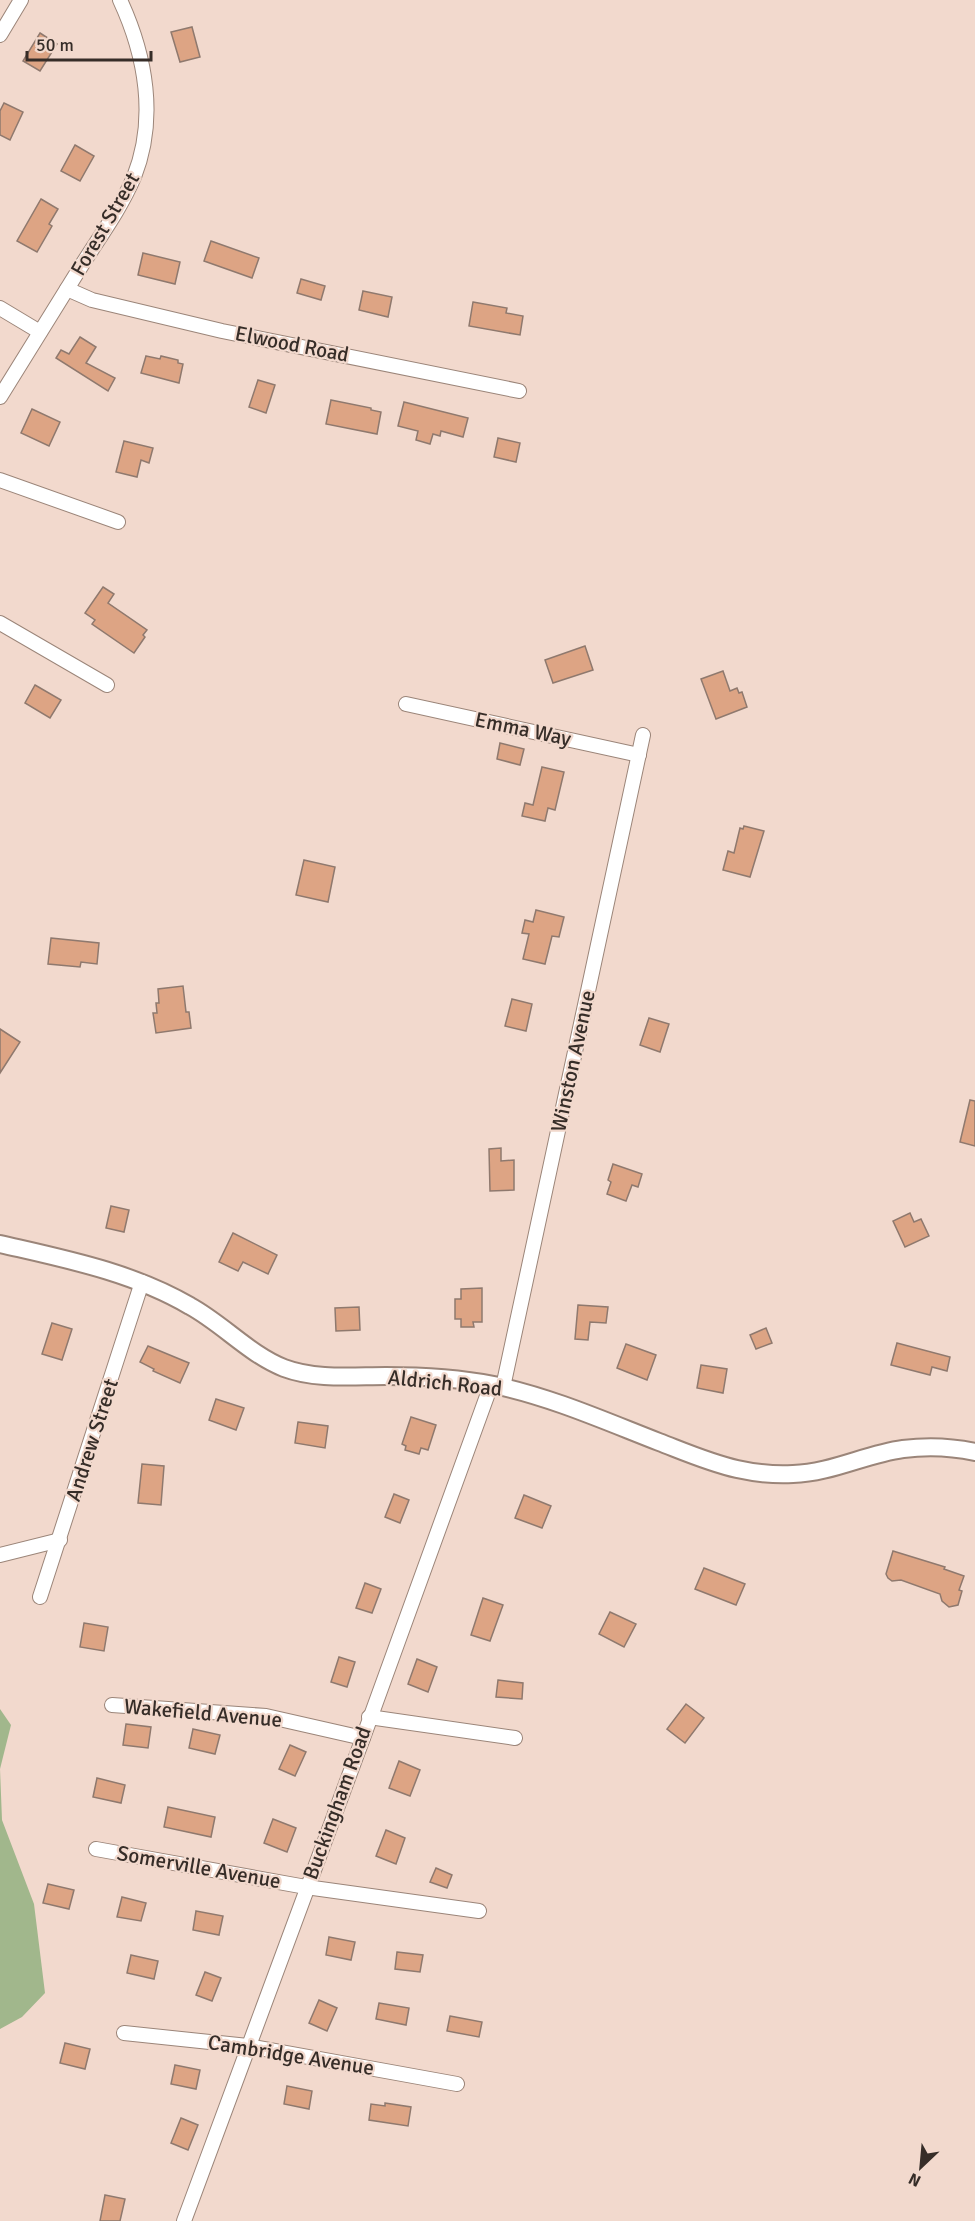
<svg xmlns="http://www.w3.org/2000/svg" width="975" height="2221" font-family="Signika,sans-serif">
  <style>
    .green { fill: #a1b78c }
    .building { fill: #dda484; stroke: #8f796e; stroke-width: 1.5 }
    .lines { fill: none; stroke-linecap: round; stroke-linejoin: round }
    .minor-casing { stroke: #9b8579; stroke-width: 16 }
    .tertiary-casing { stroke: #9b8579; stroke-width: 20 }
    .minor { stroke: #fff; stroke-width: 14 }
    .tertiary { stroke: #fff; stroke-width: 16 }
    .labels { text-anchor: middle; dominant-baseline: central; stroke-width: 4.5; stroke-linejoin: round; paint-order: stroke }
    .street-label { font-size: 21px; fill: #362d28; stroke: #f2d9cd }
  </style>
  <rect width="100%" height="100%" fill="#f2d9cd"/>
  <polygon class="green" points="0,1709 11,1725 0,1769 2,1820 34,1904 45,1993 22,2017 0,2029"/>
  <g class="building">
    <polygon points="192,27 200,57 180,62 171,32"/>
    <polygon points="40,33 57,44 40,71 23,61"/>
    <polygon points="4,103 23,112 10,140 0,135 0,111"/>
    <polygon points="75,145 94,156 80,181 61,171"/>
    <polygon points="41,199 58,209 49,224 52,226 37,252 17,241"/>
    <polygon points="211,241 259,258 252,278 204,261"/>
    <polygon points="143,253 180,262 175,284 138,275"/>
    <polygon points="301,279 325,286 321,300 297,293"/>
    <polygon points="363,291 392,297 388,317 359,310"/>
    <polygon points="473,302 507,308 506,313 523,316 520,335 469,326"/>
    <polygon points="80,337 96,347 86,363 115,378 108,391 56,358 61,350 69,354"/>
    <polygon points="146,356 160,359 161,356 178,360 178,363 183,364 179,383 141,373"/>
    <polygon points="258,380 275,385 266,413 249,407"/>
    <polygon points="331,400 371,408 371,410 381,412 377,434 326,424"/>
    <polygon points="404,402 468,418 463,437 441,431 440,436 433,434 430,444 416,440 418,431 398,426"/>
    <polygon points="32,409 60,422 49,446 21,433"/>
    <polygon points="498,438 520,443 516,462 494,457"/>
    <polygon points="124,441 153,448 149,463 141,460 137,477 116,472"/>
    <polygon points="103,587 114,594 108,603 147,630 143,635 145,637 134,653 92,624 95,620 85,613"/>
    <polygon points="585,646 593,670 553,683 545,660"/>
    <polygon points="723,671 730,691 737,688 739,693 742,692 747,707 716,719 701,679"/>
    <polygon points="35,685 61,700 50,718 25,703"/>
    <polygon points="500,743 524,749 520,765 497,759"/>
    <polygon points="542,767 564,772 555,810 548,808 545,821 522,816 525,803 533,805"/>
    <polygon points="744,826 764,831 750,877 723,870 728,851 734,853 740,828 743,829"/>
    <polygon points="304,860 335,867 328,902 296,895"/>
    <polygon points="536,910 564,917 559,937 552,936 545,964 523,959 529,934 522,933 525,920 533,922"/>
    <polygon points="51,938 99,943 97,964 81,962 80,967 48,964"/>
    <polygon points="183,986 186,1012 189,1012 191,1028 156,1033 153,1013 157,1013 156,1003 159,1003 158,989"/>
    <polygon points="512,999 532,1004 526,1031 505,1026"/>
    <polygon points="649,1018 669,1024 660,1052 640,1045"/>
    <polygon points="0,1029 20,1042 0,1073"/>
    <polygon points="970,1100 975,1101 975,1146 960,1142"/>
    <polygon points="501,1148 501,1161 514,1160 514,1190 490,1191 489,1149"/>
    <polygon points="613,1164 642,1174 638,1187 632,1185 626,1201 607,1194 611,1182 608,1180"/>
    <polygon points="111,1206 129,1210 124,1232 106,1228"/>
    <polygon points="910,1213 914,1222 921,1219 929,1236 905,1247 893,1221"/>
    <polygon points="233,1233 277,1255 268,1274 243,1262 238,1271 219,1262"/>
    <polygon points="482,1288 482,1322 473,1322 474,1327 461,1327 461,1319 455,1319 455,1299 461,1299 461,1289"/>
    <polygon points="578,1305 608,1307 606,1323 590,1322 588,1340 575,1339"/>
    <polygon points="359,1307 360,1330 336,1331 335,1308"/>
    <polygon points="52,1323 72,1329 62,1360 42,1354"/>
    <polygon points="766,1328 772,1343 756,1349 750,1335"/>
    <polygon points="897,1343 950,1357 947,1371 932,1367 930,1375 891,1365"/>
    <polygon points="626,1344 656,1355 647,1380 617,1368"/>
    <polygon points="148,1346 189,1363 180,1383 153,1371 154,1369 140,1362"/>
    <polygon points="701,1365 727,1369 723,1393 697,1388"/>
    <polygon points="216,1399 244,1408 236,1430 209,1420"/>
    <polygon points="411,1417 436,1425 428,1450 421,1448 419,1454 405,1450 406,1446 402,1444"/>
    <polygon points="298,1422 328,1426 325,1448 295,1443"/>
    <polygon points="142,1464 164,1466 161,1505 138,1503"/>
    <polygon points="394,1494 409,1500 400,1523 385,1517"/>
    <polygon points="524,1495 551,1506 542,1528 515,1518"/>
    <polygon points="893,1551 945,1567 944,1569 964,1576 959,1590 962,1591 958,1605 949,1607 942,1601 940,1594 901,1580 892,1581 888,1578 886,1574"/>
    <polygon points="704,1568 745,1584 736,1605 695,1589"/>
    <polygon points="365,1583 381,1589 372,1613 356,1608"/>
    <polygon points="483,1598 503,1605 490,1641 471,1635"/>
    <polygon points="610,1612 636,1624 624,1647 599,1634"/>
    <polygon points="84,1623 108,1627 104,1651 80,1647"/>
    <polygon points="339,1657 355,1662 347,1687 331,1682"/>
    <polygon points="417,1659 437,1667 428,1692 408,1684"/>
    <polygon points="498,1680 523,1683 522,1699 496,1697"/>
    <polygon points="686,1704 704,1718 685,1743 667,1729"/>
    <polygon points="126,1724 151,1727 148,1748 123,1745"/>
    <polygon points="193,1729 220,1735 215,1754 189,1748"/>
    <polygon points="290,1745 306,1752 295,1776 279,1769"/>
    <polygon points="399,1761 420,1770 410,1796 389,1788"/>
    <polygon points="97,1778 125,1785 121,1803 93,1797"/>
    <polygon points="168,1807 215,1817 211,1837 164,1827"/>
    <polygon points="273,1819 296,1828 287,1852 264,1843"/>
    <polygon points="386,1830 405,1838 396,1864 376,1856"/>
    <polygon points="436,1868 452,1875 447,1888 430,1882"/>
    <polygon points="48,1884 74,1890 69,1909 43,1903"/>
    <polygon points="122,1897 146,1903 141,1921 117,1917"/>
    <polygon points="196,1911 223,1916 219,1935 193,1930"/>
    <polygon points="329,1937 355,1942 351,1960 326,1955"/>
    <polygon points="397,1952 423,1955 420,1972 395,1969"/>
    <polygon points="131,1955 158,1961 154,1979 127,1973"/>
    <polygon points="205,1972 221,1978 212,2001 196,1995"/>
    <polygon points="319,2000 337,2008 327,2031 309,2023"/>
    <polygon points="379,2003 409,2008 406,2025 376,2019"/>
    <polygon points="450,2016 482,2022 479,2037 447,2031"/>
    <polygon points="65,2043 90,2049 85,2069 60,2063"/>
    <polygon points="175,2065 200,2070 196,2089 171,2084"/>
    <polygon points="287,2086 312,2091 309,2109 284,2104"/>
    <polygon points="385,2103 411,2107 408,2126 369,2120 371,2104 385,2106"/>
    <polygon points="181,2118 198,2125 188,2150 171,2143"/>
    <polygon points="105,2195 125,2199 120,2221 100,2221"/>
  </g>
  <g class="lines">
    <defs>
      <g id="minor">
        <polyline points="0,35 21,0"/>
        <polyline points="67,289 92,300 222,331 519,391"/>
        <polyline points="0,308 40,332"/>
        <path d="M0 397C27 354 53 311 80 268 98 239 120 210 134 177 157 119 146 56 120 0"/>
        <polyline points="0,480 118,522"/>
        <polyline points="0,623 107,685"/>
        <polyline points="406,704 639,755"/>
        <polyline points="503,1387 643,735"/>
        <polyline points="0,1555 60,1540"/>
        <polyline points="40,1597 142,1282"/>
        <polyline points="112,1705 266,1716 363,1738"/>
        <polyline points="369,1717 515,1738"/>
        <polyline points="96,1849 306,1887 479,1911"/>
        <polyline points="124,2033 248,2046 457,2084"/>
        <polyline points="184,2221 363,1738 491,1385"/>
      </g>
      <path id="tertiary" d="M0 1244C65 1259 132 1272 190 1306 223 1324 249 1354 284 1368 316 1380 353 1376 386 1376 422 1376 458 1378 494 1385 551 1397 605 1421 659 1442 685 1452 710 1463 737 1469 755 1473 775 1475 793 1474 831 1473 866 1454 903 1449 927 1446 952 1447 975 1452"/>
    </defs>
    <use href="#minor" class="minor-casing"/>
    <use href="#tertiary" class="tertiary-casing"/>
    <use href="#minor" class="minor"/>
    <use href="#tertiary" class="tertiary"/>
  </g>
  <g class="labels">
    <g class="street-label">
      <text transform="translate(105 224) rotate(-60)">Forest Street</text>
      <text transform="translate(292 344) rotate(11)">Elwood Road</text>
      <text transform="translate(523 729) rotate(12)">Emma Way</text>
      <text transform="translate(573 1061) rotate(-78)">Winston Avenue</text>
      <text transform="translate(445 1383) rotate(6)">Aldrich Road</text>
      <text transform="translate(92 1440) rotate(-72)">Andrew Street</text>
      <text transform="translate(203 1713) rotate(5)">Wakefield Avenue</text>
      <text transform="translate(337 1803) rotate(-70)">Buckingham Road</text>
      <text transform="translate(199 1867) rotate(10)">Somerville Avenue</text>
      <text transform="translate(291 2055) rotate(9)">Cambridge Avenue</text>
    </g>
  </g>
  <g transform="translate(921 2167) rotate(206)" stroke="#f2d9cd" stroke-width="4.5" paint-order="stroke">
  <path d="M0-4.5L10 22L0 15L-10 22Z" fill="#362d28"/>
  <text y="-9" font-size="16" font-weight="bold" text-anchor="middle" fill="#362d28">N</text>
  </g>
  <path d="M27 51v9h124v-9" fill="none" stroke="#362d28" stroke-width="3"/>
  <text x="36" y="51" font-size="18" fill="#362d28" stroke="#f2d9cd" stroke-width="4.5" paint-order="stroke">50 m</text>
</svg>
